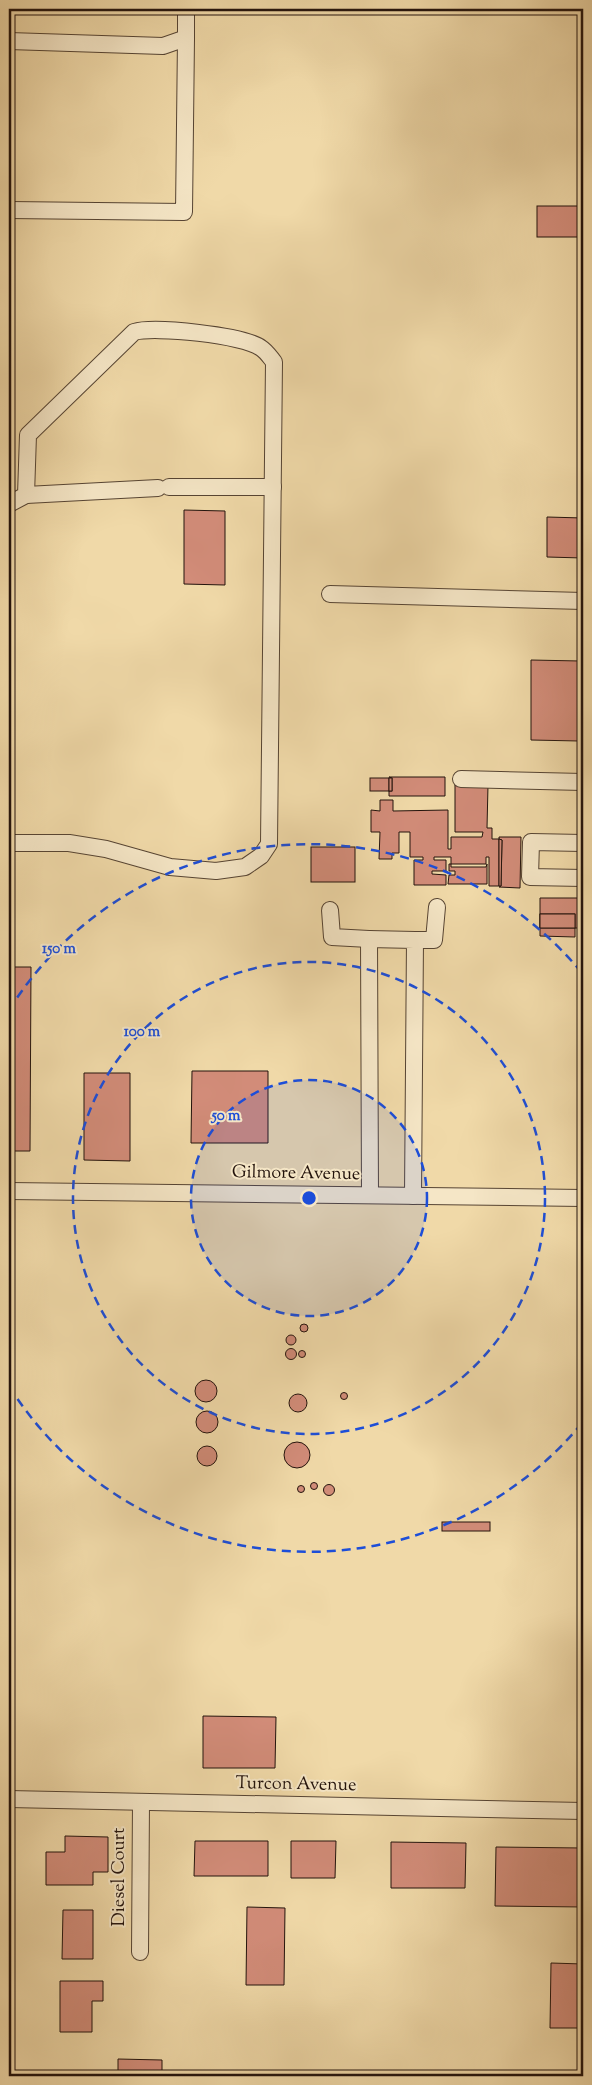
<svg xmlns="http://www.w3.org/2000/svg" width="592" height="2085" font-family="'Sorts Mill Goudy',serif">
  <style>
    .building { fill: #d28c79; stroke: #23130c }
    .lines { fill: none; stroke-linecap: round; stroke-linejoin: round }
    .minor-casing { stroke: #564433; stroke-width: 18 }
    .minor { stroke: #f5e6c6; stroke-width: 16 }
    .ring { fill: none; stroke: #1d4ed8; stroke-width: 2.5; stroke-dasharray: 9 6 }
    .labels { text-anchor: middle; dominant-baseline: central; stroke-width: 4; stroke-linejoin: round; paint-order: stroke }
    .street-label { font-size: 18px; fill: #23130c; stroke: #f5e6c6 }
    .centre { fill: #1d4ed8; stroke: #f5e6c6; stroke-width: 2.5 }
    .ring-label { font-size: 15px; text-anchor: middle; font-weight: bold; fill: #1d4ed8; stroke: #f5e6c6; stroke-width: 4; stroke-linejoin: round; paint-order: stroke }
  </style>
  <rect width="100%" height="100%" fill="#f0d9a8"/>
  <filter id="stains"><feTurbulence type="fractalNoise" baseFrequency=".004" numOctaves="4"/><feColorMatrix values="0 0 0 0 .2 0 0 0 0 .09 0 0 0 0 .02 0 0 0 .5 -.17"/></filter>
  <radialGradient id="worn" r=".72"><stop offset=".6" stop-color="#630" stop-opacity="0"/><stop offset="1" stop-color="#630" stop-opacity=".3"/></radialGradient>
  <g class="building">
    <polygon points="9,9 160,9 160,12 9,11"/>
    <rect x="537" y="206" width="46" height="31"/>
    <polygon points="184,510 225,511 225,585 184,584"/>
    <polygon points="547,517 583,518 583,558 547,557"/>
    <polygon points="531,660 580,661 579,741 531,740"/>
    <polygon points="389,777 445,777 445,796 389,796 389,791 392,791 392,778"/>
    <rect x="370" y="778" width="19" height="13"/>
    <rect x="389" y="778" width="3" height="13"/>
    <polygon points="455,785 488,785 487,828 492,828 492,839 499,839 499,886 489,886 489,857 486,857 486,864 451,864 451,857 434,857 434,860 446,860 446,871 432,871 432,874 446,875 446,885 414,885 414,860 423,860 423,857 410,857 410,832 399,832 399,853 392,853 392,859 379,859 380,832 371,832 371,810 380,811 380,800 393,800 393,811 448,810 448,849 451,849 451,837 482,837 483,832 455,832"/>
    <polygon points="499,837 521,837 520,888 499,887 501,886 502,840 499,839"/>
    <polygon points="499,839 502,840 501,886 499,886"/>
    <rect x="311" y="847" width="44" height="35"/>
    <polygon points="449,864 451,864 451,867 486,867 487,864 487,884 448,884 449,875 455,875 455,871 449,871"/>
    <polygon points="540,898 583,898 583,928 575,928 575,914 540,914"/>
    <polygon points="540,914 540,928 575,928 575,937 540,936"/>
    <rect x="540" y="914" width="35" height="14"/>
    <polygon points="9,967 31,967 30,1151 9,1151"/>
    <polygon points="192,1071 268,1071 268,1143 191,1143"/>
    <polygon points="84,1073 130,1073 130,1161 84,1160"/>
    <circle cx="304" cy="1328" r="4"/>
    <circle cx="291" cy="1340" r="5"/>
    <circle cx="291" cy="1354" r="5.5"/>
    <circle cx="302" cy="1354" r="3.5"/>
    <circle cx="206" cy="1391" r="11"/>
    <circle cx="344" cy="1396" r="3.5"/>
    <circle cx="298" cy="1403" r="9"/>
    <circle cx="207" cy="1422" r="11"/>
    <circle cx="297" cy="1455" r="13"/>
    <circle cx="207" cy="1456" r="10"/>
    <circle cx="314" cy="1486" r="3.5"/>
    <circle cx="329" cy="1490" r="5.5"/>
    <circle cx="301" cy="1489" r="3.5"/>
    <rect x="442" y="1522" width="48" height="9"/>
    <polygon points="203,1716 276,1717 275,1768 203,1768"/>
    <polygon points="65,1836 108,1837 108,1872 93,1872 93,1885 46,1885 46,1852 65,1852"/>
    <polygon points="195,1841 268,1841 268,1876 194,1876"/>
    <polygon points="291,1841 336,1841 335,1878 291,1878"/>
    <polygon points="391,1842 466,1843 465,1888 391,1888"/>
    <polygon points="496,1847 583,1848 583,1907 495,1906"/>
    <polygon points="247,1907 285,1908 284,1985 246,1985"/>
    <polygon points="63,1910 93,1910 93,1959 62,1959"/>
    <polygon points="551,1963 583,1964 583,2028 550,2028"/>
    <polygon points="60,1981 103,1981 103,2001 92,2001 92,2032 60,2032"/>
    <polygon points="118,2059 162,2060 162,2076 118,2076"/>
  </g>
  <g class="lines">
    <defs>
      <g id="minor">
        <polyline points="9,41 163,46 186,38 186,9"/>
        <polyline points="9,210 184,212 186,38"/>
        <polyline points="169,487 273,487"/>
        <polyline points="26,495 158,488"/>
        <path d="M9 504 26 495 28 435 134 332C154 326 244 335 261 348 266 351 270 357 274 362L269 844 261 856 245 867 216 871 170 867 106 849 69 843H9"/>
        <polyline points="330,594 583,601"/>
        <polyline points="461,779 583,782"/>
        <polyline points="583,843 531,842 530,877 583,878"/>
        <polyline points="330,910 332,937 369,939"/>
        <polyline points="415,940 434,940 437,907"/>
        <polyline points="9,1191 583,1198"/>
        <polyline points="370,1195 369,939 415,940 413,1196"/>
        <polyline points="9,1799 583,1811"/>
        <polyline points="140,1952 141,1802"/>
      </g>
    </defs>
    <use href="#minor" class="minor-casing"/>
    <use href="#minor" class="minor"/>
  </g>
  <circle cx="309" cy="1198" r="118" fill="#1d4ed8" fill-opacity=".12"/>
  <g class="ring">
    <circle cx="309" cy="1198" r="118"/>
    <circle cx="309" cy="1198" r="236"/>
    <path d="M582 1423A354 354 0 0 1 9 1386M9 1010A354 354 0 0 1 582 973"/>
  </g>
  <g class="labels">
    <g class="street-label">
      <text transform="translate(296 1174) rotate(1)">Gilmore Avenue</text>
      <text transform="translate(296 1785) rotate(1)">Turcon Avenue</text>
      <text transform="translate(120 1877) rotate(-90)">Diesel Court</text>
    </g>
  </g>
  <circle cx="309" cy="1198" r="8" class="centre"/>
  <g class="ring-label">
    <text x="59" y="953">150 m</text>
    <text x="142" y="1036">100 m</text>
    <text x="226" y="1120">50 m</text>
  </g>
  <rect width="592" height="2085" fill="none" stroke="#f0d9a8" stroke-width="30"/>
  <rect x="10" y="10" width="572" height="2065" fill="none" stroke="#23130c" stroke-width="2.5"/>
  <rect x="15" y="15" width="562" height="2055" fill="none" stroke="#23130c"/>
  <rect width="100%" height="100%" filter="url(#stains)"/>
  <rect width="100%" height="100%" fill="url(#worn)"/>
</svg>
